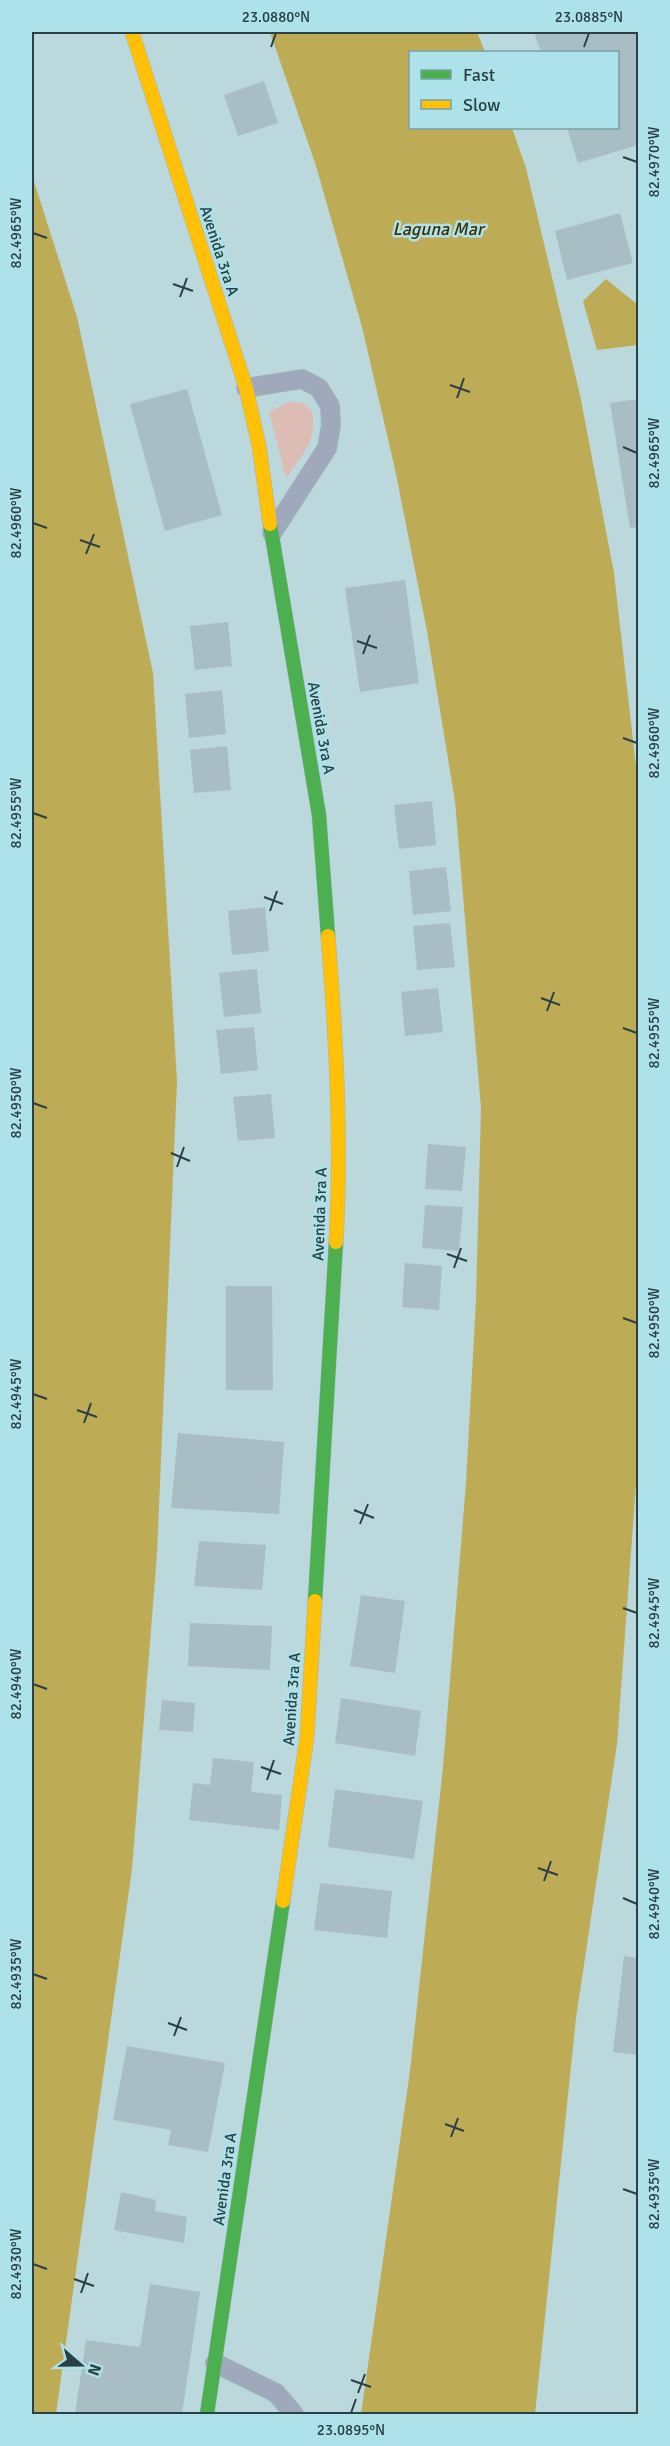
<svg xmlns="http://www.w3.org/2000/svg" width="670" height="2446" font-family="Signika,sans-serif">
  <style>
    .green { fill: #ddbcb6 }
    .water { fill: #beab56 }
    .building { fill: #a9bec4 }
    .lines { fill: none; stroke-linecap: round; stroke-linejoin: round }
    .lane-casing { stroke: #9db5b9; stroke-width: 20 }
    .fast-casing { stroke: #9db5b9; stroke-width: 15 }
    .slow-casing { stroke: #9db5b9; stroke-width: 15 }
    .lane { stroke: #9fa9bb; stroke-width: 18 }
    .fast { stroke: #4caf50; stroke-width: 14 }
    .slow { stroke: #ffc107; stroke-width: 14 }
    .ticks { fill: none; stroke: #2a4044; stroke-width: 2 }
    .labels { text-anchor: middle; dominant-baseline: central; stroke-width: 5; stroke-linejoin: round; paint-order: stroke }
    .street-label { font-size: 16px; fill: #2a4044; stroke: #ade2eb }
    .water-label { font-size: 18px; font-style: italic; fill: #3f2f00; stroke: #ade2eb }
    .neatline { fill: none; stroke: #2a4044; stroke-width: 2 }
    .ticks-label { font-size: 15px; text-anchor: middle; fill: #2a4044 }
  </style>
  <rect width="100%" height="100%" fill="#bbd8dd"/>
  <path class="green" d="M288 402 303 403 312 411C318 441 302 455 286 478L269 412Z"/>
  <g class="water">
    <polygon points="270,32 477,32 485,52 410,52 410,128 512,128 526,168 580,395 614,573 638,784 638,1457 617,1744 576,2018 535,2414 361,2414 410,2071 443,1767 466,1483 476,1300 481,1108 455,801 427,631 395,469 362,327 316,166"/>
    <polygon points="32,175 77,317 153,673 177,1081 157,1554 132,1869 56,2414 32,2414"/>
    <polygon points="606,279 638,305 638,345 597,350 583,301"/>
  </g>
  <g class="building">
    <polygon points="534,32 638,32 638,145 578,163 567,128 618,128 618,52 541,52"/>
    <polygon points="264,81 278,123 238,136 224,95"/>
    <polygon points="620,213 633,263 567,280 555,231"/>
    <polygon points="187,389 222,515 165,531 130,404"/>
    <polygon points="638,399 638,527 630,528 610,403"/>
    <polygon points="405,580 419,683 360,692 345,588"/>
    <polygon points="228,622 232,666 195,670 190,626"/>
    <polygon points="222,690 226,734 189,738 185,694"/>
    <polygon points="227,746 231,790 194,793 190,750"/>
    <polygon points="432,801 436,845 399,849 394,805"/>
    <polygon points="446,867 451,911 413,915 409,871"/>
    <polygon points="265,907 269,951 232,955 228,911"/>
    <polygon points="450,923 455,967 417,970 413,926"/>
    <polygon points="257,969 261,1013 224,1017 219,973"/>
    <polygon points="438,988 443,1032 405,1036 401,992"/>
    <polygon points="254,1027 258,1070 221,1074 216,1030"/>
    <polygon points="271,1094 275,1138 238,1141 233,1097"/>
    <polygon points="428,1144 466,1147 462,1191 425,1189"/>
    <polygon points="425,1205 463,1207 459,1251 422,1248"/>
    <polygon points="405,1263 442,1266 439,1310 402,1307"/>
    <polygon points="226,1286 272,1286 273,1390 226,1390"/>
    <polygon points="178,1433 284,1442 279,1514 171,1508"/>
    <polygon points="199,1541 266,1545 262,1590 194,1586"/>
    <polygon points="361,1595 405,1601 395,1673 350,1666"/>
    <polygon points="190,1623 272,1626 270,1670 188,1666"/>
    <polygon points="341,1698 421,1711 415,1756 335,1743"/>
    <polygon points="162,1700 195,1703 193,1732 159,1730"/>
    <polygon points="213,1758 254,1762 251,1792 282,1795 279,1830 189,1820 193,1783 210,1785"/>
    <polygon points="335,1789 423,1801 414,1859 328,1847"/>
    <polygon points="320,1883 392,1891 387,1938 314,1930"/>
    <polygon points="624,1956 638,1958 638,2055 613,2052"/>
    <polygon points="127,2046 225,2063 208,2152 168,2145 171,2130 113,2120"/>
    <polygon points="121,2192 156,2200 155,2211 187,2217 184,2243 114,2230"/>
    <polygon points="150,2284 200,2292 182,2414 75,2414 86,2340 140,2347"/>
  </g>
  <g class="lines">
    <defs>
      <g id="lane">
        <polyline points="246,388 302,379 319,388 330,406 331,425 327,448 272,533"/>
        <polyline points="215,2363 276,2393 294,2414"/>
      </g>
      <g id="fast">
        <polyline points="270,524 319,815 328,936"/>
        <polyline points="315,1601 336,1242"/>
        <polyline points="207,2414 283,1901"/>
      </g>
      <g id="slow">
        <polyline points="132,32 246,388 259,446 270,524"/>
        <path d="M328 936C336 1038 342 1140 336 1242"/>
        <polyline points="283,1901 307,1737 315,1601"/>
      </g>
    </defs>
    <use href="#lane" class="lane-casing"/>
    <use href="#fast" class="fast-casing"/>
    <use href="#slow" class="slow-casing"/>
    <use href="#lane" class="lane"/>
    <use href="#fast" class="fast"/>
    <use href="#slow" class="slow"/>
  </g>
  <path class="ticks" d="M271 47 276 33M584 47 589 33M623 157 637 162M33 233 47 238M173 284 193 291M180 297 187 278M450 385 470 392M457 398 464 378M623 447 637 453M33 523 47 528M80 540 100 547M86 554 94 534M357 641 377 648M363 654 370 635M623 738 637 743M33 813 47 818M264 897 283 904M270 911 277 891M541 998 560 1005M547 1011 554 992M623 1028 637 1033M33 1103 47 1108M171 1153 190 1161M177 1167 184 1147M447 1254 467 1261M454 1268 461 1248M623 1318 637 1323M33 1394 47 1399M77 1410 97 1417M84 1423 91 1403M354 1510 374 1518M360 1524 368 1504M623 1608 637 1613M33 1684 47 1689M261 1767 281 1774M267 1780 274 1760M538 1868 558 1875M544 1881 551 1861M623 1898 637 1904M33 1974 47 1979M168 2023 187 2030M174 2036 181 2017M445 2124 464 2131M451 2137 458 2118M623 2189 637 2194M33 2264 47 2269M74 2279 94 2286M81 2293 88 2273M351 2380 371 2387M358 2393 365 2374M351 2413 356 2399"/>
  <g class="labels">
    <g class="street-label">
      <text transform="translate(219 251) rotate(72)">Avenida 3ra A</text>
      <text transform="translate(321 728) rotate(80)">Avenida 3ra A</text>
      <text transform="translate(320 1214) rotate(-88)">Avenida 3ra A</text>
      <text transform="translate(292 1699) rotate(-86)">Avenida 3ra A</text>
      <text transform="translate(225 2179) rotate(-82)">Avenida 3ra A</text>
    </g>
    <g class="water-label">
      <text x="438" y="229">Laguna Mar</text>
    </g>
  </g>
  <rect width="670" height="2446" fill="none" stroke="#ade2eb" stroke-width="66"/>
  <rect x="409" y="51" width="210" height="78" fill="#ade2eb" stroke="#79a1a8" stroke-width="1.5"/>
  <rect x="421" y="70" width="30" height="9" fill="#4caf50" stroke="#79a1a8" stroke-width="1.5"/>
  <text x="463" y="81" font-size="18" fill="#2a4044">Fast</text>
  <rect x="421" y="100" width="30" height="9" fill="#ffc107" stroke="#79a1a8" stroke-width="1.5"/>
  <text x="463" y="111" font-size="18" fill="#2a4044">Slow</text>
  <g transform="translate(81 2365) rotate(110)" stroke="#ade2eb" stroke-width="4.5" paint-order="stroke">
  <path d="M0-4.5L10 22L0 15L-10 22Z" fill="#2a4044"/>
  <text y="-9" font-size="16" font-weight="bold" text-anchor="middle" fill="#2a4044">N</text>
  </g>
  <rect x="33" y="33" width="604" height="2380" class="neatline"/>
  <g class="ticks-label">
    <text x="276" y="22">23.0880°N</text>
    <text x="589" y="22">23.0885°N</text>
    <text transform="translate(654 162) rotate(-90)" y="5">82.4970°W</text>
    <text transform="translate(16 233) rotate(-90)" y="5">82.4965°W</text>
    <text transform="translate(654 453) rotate(-90)" y="5">82.4965°W</text>
    <text transform="translate(16 523) rotate(-90)" y="5">82.4960°W</text>
    <text transform="translate(654 743) rotate(-90)" y="5">82.4960°W</text>
    <text transform="translate(16 813) rotate(-90)" y="5">82.4955°W</text>
    <text transform="translate(654 1033) rotate(-90)" y="5">82.4955°W</text>
    <text transform="translate(16 1103) rotate(-90)" y="5">82.4950°W</text>
    <text transform="translate(654 1323) rotate(-90)" y="5">82.4950°W</text>
    <text transform="translate(16 1394) rotate(-90)" y="5">82.4945°W</text>
    <text transform="translate(654 1613) rotate(-90)" y="5">82.4945°W</text>
    <text transform="translate(16 1684) rotate(-90)" y="5">82.4940°W</text>
    <text transform="translate(654 1904) rotate(-90)" y="5">82.4940°W</text>
    <text transform="translate(16 1974) rotate(-90)" y="5">82.4935°W</text>
    <text transform="translate(654 2194) rotate(-90)" y="5">82.4935°W</text>
    <text transform="translate(16 2264) rotate(-90)" y="5">82.4930°W</text>
    <text x="351" y="2435">23.0895°N</text>
  </g>
</svg>
